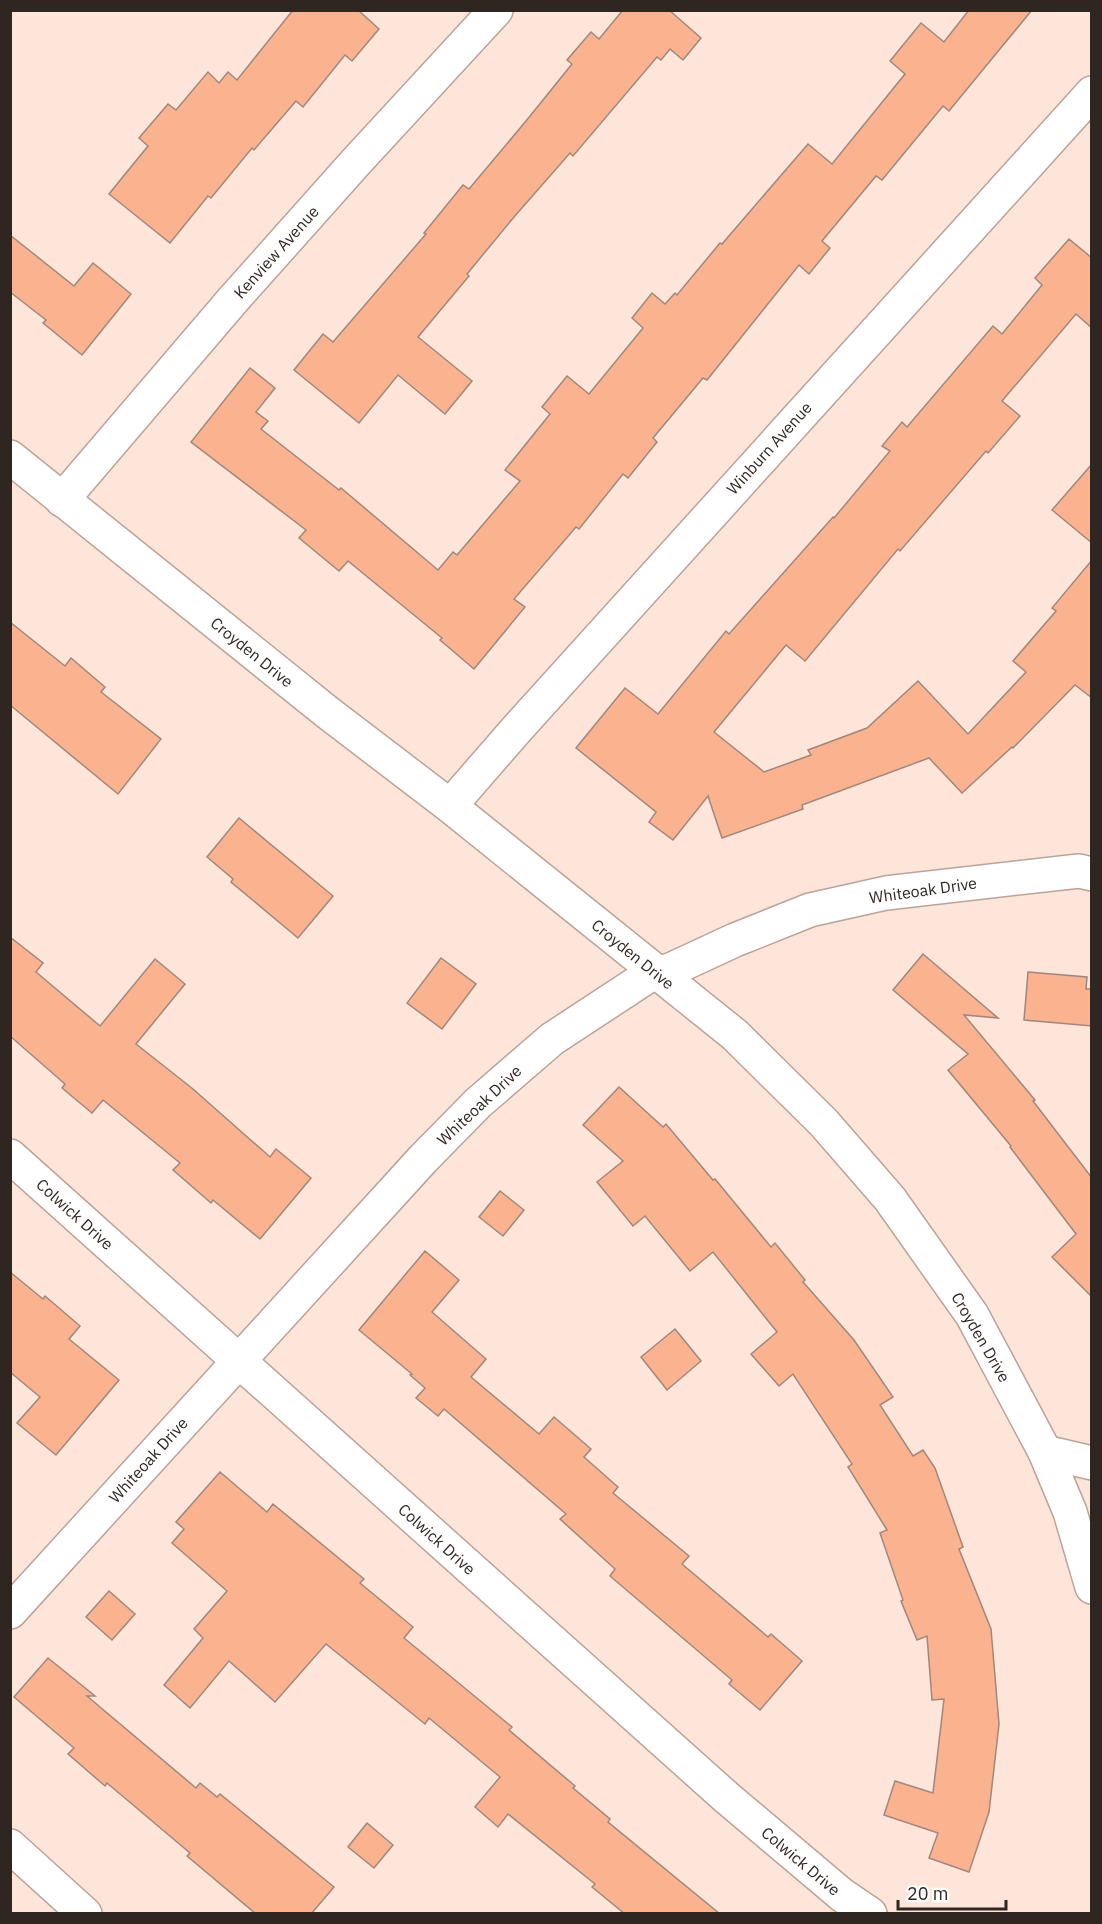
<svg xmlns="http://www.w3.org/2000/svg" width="1102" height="1924" font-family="'IBM Plex Sans',sans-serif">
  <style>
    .building { fill: #fbb28e; stroke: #9f887d; stroke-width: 1.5 }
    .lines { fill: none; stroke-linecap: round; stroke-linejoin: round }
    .minor-casing { stroke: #bba398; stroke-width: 36 }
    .major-casing { stroke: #bba398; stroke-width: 36 }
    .minor { stroke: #fff; stroke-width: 33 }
    .major { stroke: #fff; stroke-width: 33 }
    .labels { text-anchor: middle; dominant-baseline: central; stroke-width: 4.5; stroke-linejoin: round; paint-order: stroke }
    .street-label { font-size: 16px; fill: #2f2622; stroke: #fff }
  </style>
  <rect width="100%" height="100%" fill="#fee5d9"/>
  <g class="building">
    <polygon points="293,10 358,10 379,29 352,61 345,55 303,107 296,101 254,150 252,148 211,198 208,196 170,243 109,194 148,146 139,138 168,104 176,110 208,72 219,83 228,72 237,80"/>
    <polygon points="623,10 669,10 701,38 683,60 670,49 661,60 657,57 573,156 570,153 514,217 467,274 469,276 418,337 472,381 445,414 398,375 359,423 294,370 323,334 333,342 426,234 424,233 463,185 469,189 526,121 572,64 567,60 591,32 599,39"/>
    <polygon points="969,10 1032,10 949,111 943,106 882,180 876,176 822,241 830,248 809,274 799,265 707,380 703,378 653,438 657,442 628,478 623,474 579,529 576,527 514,599 525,607 474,669 440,640 442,638 348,561 339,571 299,538 306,530 191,442 250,368 275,388 256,412 268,421 261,429 339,490 341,488 438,570 453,552 457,555 520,481 505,470 550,414 542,407 567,376 589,394 643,328 632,318 652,293 665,304 675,293 677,295 720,243 722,244 808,144 832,164 905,74 890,61 921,23 944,42"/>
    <polygon points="10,235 74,286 93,263 131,294 82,355 43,323 46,320 10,292"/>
    <polygon points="1069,239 1092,258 1092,328 1076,314 1002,401 1020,416 988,453 986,451 900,551 898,549 805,661 786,645 714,732 764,772 811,755 808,750 867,728 918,681 968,734 1026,672 1013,661 1056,611 1052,608 1092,560 1092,698 1075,685 1013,748 1012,747 962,793 929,758 802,805 803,809 722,838 708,796 673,840 649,822 656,812 576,748 625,688 658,714 726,631 729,634 833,517 834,518 890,451 882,446 902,422 907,427 993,326 1002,334 1042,285 1035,278"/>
    <polygon points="1092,464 1092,543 1052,510"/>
    <polygon points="10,622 65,666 71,658 105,687 101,692 161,739 118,794 10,705"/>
    <polygon points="239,818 333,896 298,938 231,882 233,879 207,857"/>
    <polygon points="10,937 43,963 36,972 100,1026 155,959 185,984 136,1044 193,1089 270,1157 276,1149 311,1178 260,1239 213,1200 211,1203 173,1170 180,1163 103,1100 92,1113 62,1088 65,1084 10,1036"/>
    <polygon points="923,954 998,1018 964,1015 1035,1100 1033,1101 1092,1178 1092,1297 1052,1257 1076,1234 1010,1147 1011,1146 948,1070 968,1054 893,990"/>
    <polygon points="441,958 476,984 442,1029 407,1003"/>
    <polygon points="1028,972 1087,977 1086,989 1092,989 1092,1026 1024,1020"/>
    <polygon points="619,1087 663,1127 666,1124 713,1180 715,1179 771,1247 775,1243 805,1280 803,1282 854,1340 893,1397 880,1405 913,1456 923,1450 935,1468 963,1547 959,1549 991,1629 999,1724 989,1812 969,1872 929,1858 938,1833 884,1815 895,1781 933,1793 944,1699 932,1700 927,1636 917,1640 901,1601 903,1600 880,1533 887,1530 848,1467 852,1464 793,1374 779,1386 751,1354 777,1332 713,1252 690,1271 645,1216 633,1226 597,1182 623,1161 583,1125"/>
    <polygon points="500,1191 524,1210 503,1236 479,1217"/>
    <polygon points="425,1251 459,1280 432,1312 486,1359 471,1377 539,1434 554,1417 591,1449 584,1457 618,1487 613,1493 689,1556 682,1564 768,1637 771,1634 802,1661 760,1710 729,1684 732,1680 610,1576 615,1569 560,1519 566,1514 444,1409 438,1416 416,1398 425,1388 410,1375 412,1374 359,1330"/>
    <polygon points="10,1272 43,1299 45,1296 80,1326 69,1339 119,1380 56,1455 17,1423 40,1397 10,1372"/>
    <polygon points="675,1329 701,1361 667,1390 641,1357"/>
    <polygon points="220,1472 267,1512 273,1504 364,1579 360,1583 413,1627 404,1638 512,1727 509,1730 575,1786 573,1788 610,1819 608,1822 720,1914 625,1914 592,1887 595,1884 508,1814 498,1827 475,1807 500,1777 429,1718 425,1724 326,1644 275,1702 229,1661 190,1708 164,1685 203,1638 194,1629 227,1591 172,1543 184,1529 176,1522"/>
    <polygon points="109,1591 135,1614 112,1640 86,1617"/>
    <polygon points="48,1658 95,1696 87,1696 196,1788 200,1783 217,1797 220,1794 334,1887 311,1914 256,1914 187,1856 190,1853 107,1783 105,1786 68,1754 74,1748 14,1697"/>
    <polygon points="367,1823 393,1845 374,1868 348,1847"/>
  </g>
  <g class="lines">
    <defs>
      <g id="minor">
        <polyline points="10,457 327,712 450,806 735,1035 824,1123 890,1199 972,1315 1045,1452 1070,1512 1092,1587"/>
        <polyline points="62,500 232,301 355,163 496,10"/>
        <polyline points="450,806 516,730 1092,93"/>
        <polyline points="10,1156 726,1797 842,1895 870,1914"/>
        <polyline points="1045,1452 1092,1463"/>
        <polyline points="10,1612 423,1159 478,1103 552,1039 654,972 668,971 735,940 810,910 886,893 1079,871 1092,874"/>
      </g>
      <polyline id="major" points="10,1846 85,1914"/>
    </defs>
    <use href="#minor" class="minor-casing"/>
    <use href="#major" class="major-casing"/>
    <use href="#minor" class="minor"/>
    <use href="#major" class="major"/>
  </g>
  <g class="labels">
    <g class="street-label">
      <text transform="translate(276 252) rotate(-48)">Kenview Avenue</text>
      <text transform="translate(769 448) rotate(-48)">Winburn Avenue</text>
      <text transform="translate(252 652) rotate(39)">Croyden Drive</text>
      <text transform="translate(923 890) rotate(-8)">Whiteoak Drive</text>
      <text transform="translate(633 954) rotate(39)">Croyden Drive</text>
      <text transform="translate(479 1105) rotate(-43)">Whiteoak Drive</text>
      <text transform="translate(75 1214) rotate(42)">Colwick Drive</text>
      <text transform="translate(981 1337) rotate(60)">Croyden Drive</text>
      <text transform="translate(148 1460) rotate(-48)">Whiteoak Drive</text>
      <text transform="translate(437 1539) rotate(42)">Colwick Drive</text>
      <text transform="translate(801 1861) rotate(40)">Colwick Drive</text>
    </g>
  </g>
  <rect width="1102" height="1924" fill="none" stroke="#2f2622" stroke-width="24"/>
  <path d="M898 1900v9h108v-9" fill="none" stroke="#2f2622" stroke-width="3"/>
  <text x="907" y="1900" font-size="18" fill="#2f2622" stroke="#ffffff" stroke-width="4.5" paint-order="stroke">20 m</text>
</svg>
